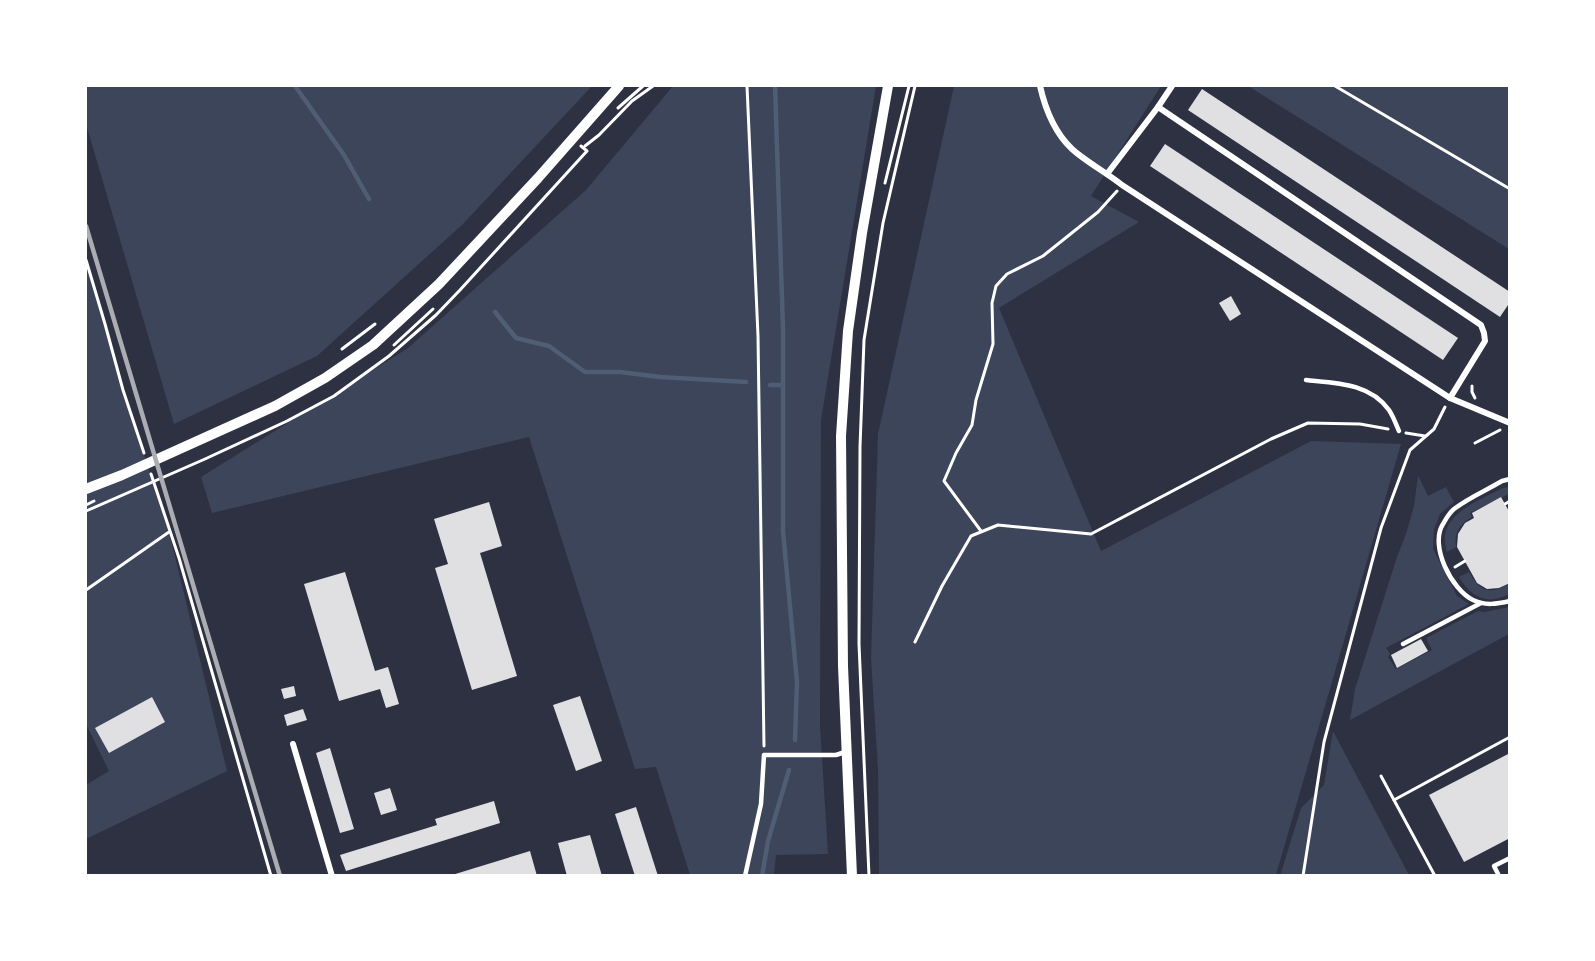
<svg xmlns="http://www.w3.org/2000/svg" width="1595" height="961" font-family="'Source Sans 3',sans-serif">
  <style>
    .green { fill: #3c4559 }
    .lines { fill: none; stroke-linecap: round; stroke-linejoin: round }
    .stream { stroke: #4f5d75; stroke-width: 4.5 }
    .building { fill: #e0e0e3 }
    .path { stroke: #fff; stroke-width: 3 }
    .service { stroke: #fff; stroke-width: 4.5 }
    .minor { stroke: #fff; stroke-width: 6 }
    .tertiary { stroke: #fff; stroke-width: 10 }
    .rail { stroke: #abadb3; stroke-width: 4.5 }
  </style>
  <rect width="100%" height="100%" fill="#2d3142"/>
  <g class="green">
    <polygon points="86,86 592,86 463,224 317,356 174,424 86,124"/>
    <polygon points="673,86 876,86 821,420 820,725 828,854 776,855 774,875 690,875 656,767 635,769 529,437 212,513 201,477 408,348 586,190"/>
    <polygon points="954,86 1161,86 1091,196 1139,222 999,308 1101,551 1311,441 1401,444 1276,875 879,875 878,769 871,658 878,434"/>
    <polygon points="1248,86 1509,86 1509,249"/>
    <polygon points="86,260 123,390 169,532 227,771 86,839 86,785 109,771 86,724"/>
    <polygon points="1418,475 1428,496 1446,487 1454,502 1440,514 1434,529 1433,549 1457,596 1469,604 1386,648 1390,654 1388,657 1396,669 1432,650 1426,638 1478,611 1485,612 1509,607 1509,634 1350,720 1355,689 1397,557 1406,534 1414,506"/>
    <path d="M1509 487V494L1470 513 1472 517C1460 524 1454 532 1456 547L1447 552C1434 516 1478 501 1503 488Z"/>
    <path d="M1469 572C1480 592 1489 595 1509 584V594C1487 606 1471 597 1459 577Z"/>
    <polygon points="1333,731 1409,875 1280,876 1301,808 1324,785"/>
  </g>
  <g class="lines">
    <g class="stream">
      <polyline points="295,86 344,155 369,199"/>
      <polyline points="775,86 783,329 783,531 797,682 795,740"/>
      <polyline points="495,312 516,338 549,346 585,372 620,372 660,377 746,382"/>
      <polyline points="770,385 783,385"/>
      <polyline points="762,876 768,841 789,770"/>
    </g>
  </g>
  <g class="building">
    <polygon points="1202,89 1510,292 1510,302 1500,317 1188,110"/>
    <polygon points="1165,144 1458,338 1443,360 1150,166"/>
    <polygon points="1231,296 1241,314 1230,321 1219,303"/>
    <polygon points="1501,497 1510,513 1510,583 1499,588 1487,589 1477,583 1457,547 1458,534 1465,523 1474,518 1472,513"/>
    <polygon points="489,502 502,546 480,553 517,676 472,690 435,568 448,564 434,519"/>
    <polygon points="345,572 375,671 388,667 399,704 386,708 380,689 339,701 304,584"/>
    <polygon points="1421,639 1428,651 1397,668 1391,655"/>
    <polygon points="294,686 296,696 284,699 281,689"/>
    <polygon points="580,696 602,761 576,771 553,705"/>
    <polygon points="152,697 165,722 109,753 95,728"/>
    <polygon points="303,709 307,720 287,726 284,715"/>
    <polygon points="330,748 354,829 340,833 316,753"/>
    <polygon points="1510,753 1510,838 1464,862 1429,795"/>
    <polygon points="390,788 397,810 381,815 374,793"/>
    <polygon points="494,801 500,823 346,871 340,855 437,825 435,819"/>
    <polygon points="636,807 658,876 635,876 615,814"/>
    <polygon points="590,835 602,876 567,876 558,843"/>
    <polygon points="530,851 537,876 453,876 452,875"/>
  </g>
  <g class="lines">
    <g class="path">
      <polyline points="747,86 758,336 764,746"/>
      <polyline points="1335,86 1510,189"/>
      <polyline points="618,108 643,86"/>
      <polyline points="585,146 599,135 632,101 653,86"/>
      <polyline points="885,183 909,86"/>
      <polyline points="86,260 105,324 123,390 144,453"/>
      <polyline points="394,345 433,309"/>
      <polyline points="342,349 375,324"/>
      <polyline points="1472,386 1472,392 1475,398"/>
      <polyline points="1406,433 1425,436"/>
      <polyline points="1475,443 1500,430"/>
      <polyline points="151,474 179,558 271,876"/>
      <polyline points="1505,504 1510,501"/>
      <polyline points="86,505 94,501"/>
      <polyline points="86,511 205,459 287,421 334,396 389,356 436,315 460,290 587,151 581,146"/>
      <polyline points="981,531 944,481 956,453 972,425 976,400 993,344 992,303 996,286 1007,274 1043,256 1098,212 1117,191"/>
      <polyline points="1455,567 1465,561"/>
      <polyline points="86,590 169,532"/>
      <polyline points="915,642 942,586 971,536 998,525 1091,534 1271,439 1308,423 1360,424 1388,429"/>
      <polyline points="1381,776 1435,876"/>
      <polyline points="1394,800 1510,737"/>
      <polyline points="869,876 859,644 860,447 864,340 883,223 915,86"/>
      <polyline points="1303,876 1324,742 1381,528 1410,450 1434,429 1445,407"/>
    </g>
    <g class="service">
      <path d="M1306 380C1336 383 1370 383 1389 410 1393 416 1396 424 1399 431"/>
      <path d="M1510 479 1502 481C1487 490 1468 498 1454 509 1449 513 1446 519 1443 524 1429 546 1452 590 1473 600 1485 606 1497 604 1510 601"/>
      <polyline points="1403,644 1481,603"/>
      <polyline points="745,876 761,804 764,755 836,755 845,752"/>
      <polyline points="1499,876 1494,866 1510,858"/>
    </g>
    <g class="minor">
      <path d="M1040 86C1045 108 1055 133 1072 149 1085 161 1107 173 1122 185L1450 398 1510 423"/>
      <polyline points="1158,107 1481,325 1484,333 1485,341 1450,398"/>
      <polyline points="1107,174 1158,107 1172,86"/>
      <polyline points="293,744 332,876"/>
    </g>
    <g class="tertiary">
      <polyline points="86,489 122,475 275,406 325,378 373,345 439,284 538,178 619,86"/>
      <polyline points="852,876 843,666 841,436 848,331 862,233 888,86"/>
    </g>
    <polyline class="rail" points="86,226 280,876"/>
  </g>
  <rect width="1595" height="961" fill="none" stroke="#ffffff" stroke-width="174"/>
</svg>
